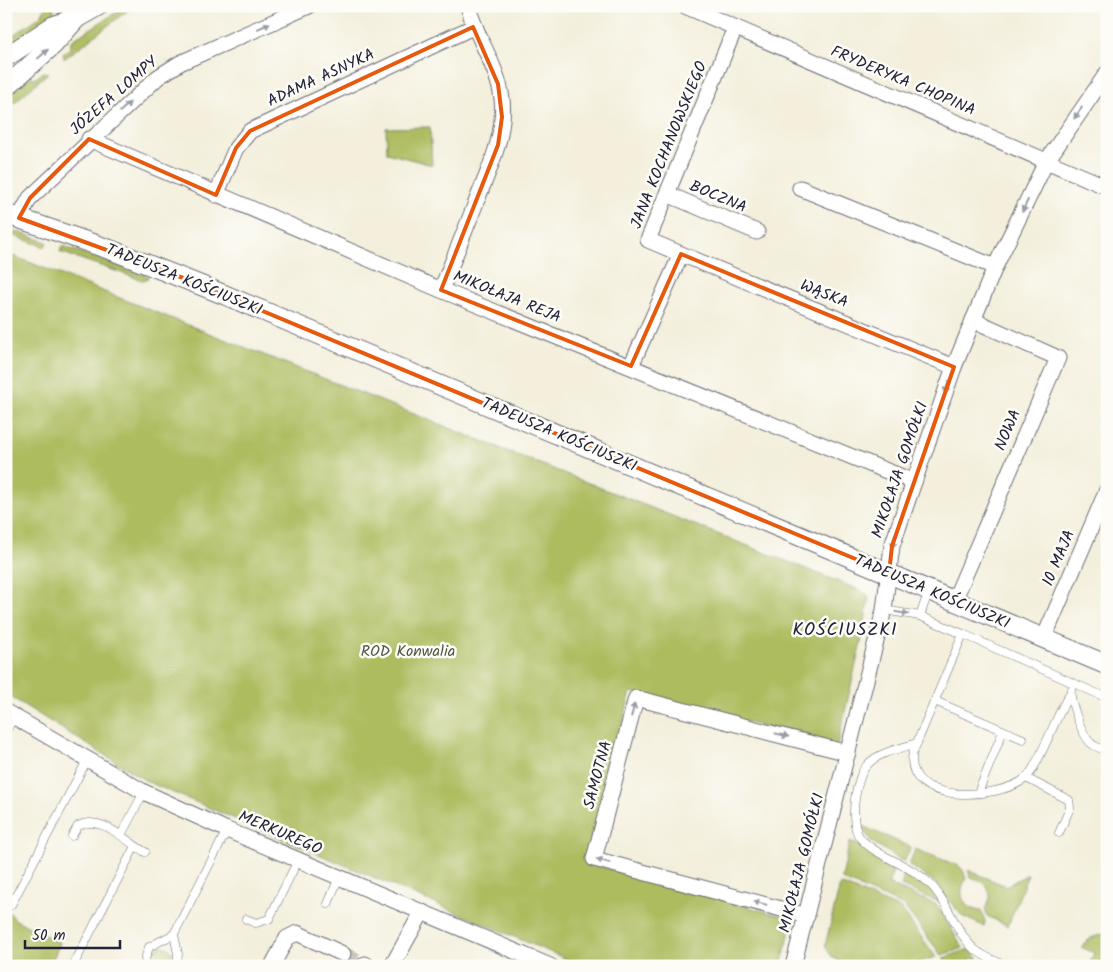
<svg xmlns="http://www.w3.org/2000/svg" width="1113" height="972" font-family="Kalam,sans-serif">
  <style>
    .green { fill: #adbc5e; stroke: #686f4c }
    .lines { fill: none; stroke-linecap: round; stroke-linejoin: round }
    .minor-tunnel { stroke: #c9c6bc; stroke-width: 15; stroke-dasharray: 15 8; stroke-linecap: butt }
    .service-casing { stroke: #6b6a73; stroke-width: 9 }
    .minor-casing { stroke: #6b6a73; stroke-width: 17 }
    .tertiary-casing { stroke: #6b6a73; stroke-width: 21 }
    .service { stroke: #fff; stroke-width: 8 }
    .minor { stroke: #fff; stroke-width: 15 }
    .tertiary { stroke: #fff; stroke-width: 19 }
    .oneway { fill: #9c9ca7 }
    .marked { fill: none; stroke: #e8590c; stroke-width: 4; stroke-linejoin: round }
    .labels { text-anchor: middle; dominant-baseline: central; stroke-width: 5; stroke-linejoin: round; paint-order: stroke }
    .street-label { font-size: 16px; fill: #22223b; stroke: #fdfcf7 }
    .park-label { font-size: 16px; fill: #535847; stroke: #fdfcf7 }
    .neighbourhood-label { font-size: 18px; letter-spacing: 1px; fill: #22223b; stroke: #fdfcf7 }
  </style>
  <rect width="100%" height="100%" fill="#fdfcf7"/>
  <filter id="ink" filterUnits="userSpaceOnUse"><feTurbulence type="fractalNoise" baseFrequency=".02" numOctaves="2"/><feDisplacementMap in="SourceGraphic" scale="10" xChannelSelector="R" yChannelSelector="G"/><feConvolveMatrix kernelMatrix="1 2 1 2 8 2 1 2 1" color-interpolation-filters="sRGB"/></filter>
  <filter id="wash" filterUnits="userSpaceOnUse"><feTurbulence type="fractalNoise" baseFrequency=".0096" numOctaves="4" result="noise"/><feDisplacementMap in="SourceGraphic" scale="20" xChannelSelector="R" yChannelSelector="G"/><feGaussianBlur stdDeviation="1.12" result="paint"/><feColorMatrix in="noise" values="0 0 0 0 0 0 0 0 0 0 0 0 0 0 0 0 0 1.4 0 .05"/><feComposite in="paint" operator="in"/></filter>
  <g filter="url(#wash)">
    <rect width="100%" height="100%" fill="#f3efdc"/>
    <g class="green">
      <polygon points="46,6 53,6 55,15 6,47 6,40 41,16"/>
      <polygon points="125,7 131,8 64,59 63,54 70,48 71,41"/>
      <polygon points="43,72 48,73 6,110 6,98 29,77 36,78"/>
      <polygon points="430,127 432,165 387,153 386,128"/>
      <polygon points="6,228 47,242 45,247 6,233"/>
      <polygon points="62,246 148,276 147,279 142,280 60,252"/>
      <polygon points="6,253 862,591 869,596 863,634 837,746 631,692 587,863 793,919 781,966 583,966 148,782 6,694"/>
      <polygon points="860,825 911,847 904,862 872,842"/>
      <polygon points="850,841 867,849 895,866 888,884 937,905 963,948 941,955 904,906 843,880 842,877"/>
      <path d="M915 849 959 866 963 870 966 879C957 894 963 909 981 911L985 921 984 926 963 917 933 881 909 865Z"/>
      <path d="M968 870 1006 886 1028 874 1008 926 987 916 985 909C996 894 987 881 970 877Z"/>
      <polygon points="905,871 927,886 939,902 901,886"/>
      <polygon points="840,884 901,909 936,957 907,966 847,966 832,957 825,946"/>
      <polygon points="6,909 16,920 60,943 50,966 6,966"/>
      <polygon points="1107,933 1107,966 1088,966 1094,953 1081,947 1090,938"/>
      <circle cx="162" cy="957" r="11"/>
      <polygon points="969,949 979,958 969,959 970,964 977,964 977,966 948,966 943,958"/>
    </g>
  </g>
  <g filter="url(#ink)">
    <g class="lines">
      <polyline class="minor-tunnel" points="343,954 365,964"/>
      <defs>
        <g id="service">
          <path d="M929 590 920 616 963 634 913 752C902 806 999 800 1026 778 1038 768 1058 711 1070 693"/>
          <polyline points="884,610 920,616"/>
          <polyline points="963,634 1107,698"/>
          <path d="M1071 690C1069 700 1083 738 1092 744 1096 747 1102 749 1107 751"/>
          <polyline points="935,701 1023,739"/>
          <polyline points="6,731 14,717"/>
          <path d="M917 743C902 748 879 752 868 764 855 776 848 825 861 839 879 858 909 864 928 882 948 900 954 930 973 948 983 957 995 961 1007 966"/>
          <polyline points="1026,778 1069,800 1070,808 1059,833"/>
          <polyline points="978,793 1003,731"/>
          <polyline points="121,835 144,792"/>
          <path d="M72 836 78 826C102 814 125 841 145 852"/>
          <polyline points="6,901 11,905 87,760"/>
          <polyline points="328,904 339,877"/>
          <polyline points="246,919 256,923 269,919 298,860"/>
          <polyline points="73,966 135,846"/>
          <polyline points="147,966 145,959 149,947 174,934"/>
          <polyline points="177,966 178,954 174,934 227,830"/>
        </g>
        <g id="minor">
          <polyline points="66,6 77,18"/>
          <polyline points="685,6 1107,187"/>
          <polyline points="89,139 441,290 914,482"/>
          <polyline points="800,188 995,267"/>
          <polyline points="667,194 757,232"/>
          <polyline points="216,195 236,148 250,131 473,27"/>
          <polyline points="19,218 30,198 158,77 180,63 309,6"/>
          <polyline points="681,254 954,367"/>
          <path d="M441 290C453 261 464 233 475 205 488 171 506 136 502 99 498 66 476 38 468 6"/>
          <polyline points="631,366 681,254 648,240 735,28"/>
          <polyline points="954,601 1058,358 973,320"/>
          <polyline points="1044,638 1107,490"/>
          <polyline points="6,712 144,792 227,830 550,966"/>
          <polyline points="807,916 594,859 636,698 848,753"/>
          <polyline points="365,964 368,966"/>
          <polyline points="272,966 287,938 297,933 343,954"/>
          <polyline points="392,966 422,912"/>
          <polyline points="793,966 884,610 892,546 914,482 954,367 995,267 1046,162 1107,73"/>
        </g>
        <g id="tertiary">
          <polyline points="6,57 53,26 77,18 98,6"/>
          <polyline points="6,87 53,45 75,20"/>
          <polyline points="6,214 111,250 225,295 1107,665"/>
        </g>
      </defs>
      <use href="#service" class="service-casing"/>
      <use href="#minor" class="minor-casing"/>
      <use href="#tertiary" class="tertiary-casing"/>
      <use href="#service" class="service"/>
      <use href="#minor" class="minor"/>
      <use href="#tertiary" class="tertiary"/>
    </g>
    <defs><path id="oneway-solid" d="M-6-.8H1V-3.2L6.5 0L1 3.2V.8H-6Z" transform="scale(1.25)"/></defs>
    <g class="oneway">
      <use href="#oneway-solid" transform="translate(264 26) rotate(-24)"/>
      <use href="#oneway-solid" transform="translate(43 54) rotate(-42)"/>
      <use href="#oneway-solid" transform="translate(125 107) rotate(-42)"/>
      <use href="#oneway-solid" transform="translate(1078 113) rotate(125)"/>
      <use href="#oneway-solid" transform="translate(1025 206) rotate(116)"/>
      <use href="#oneway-solid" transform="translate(947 387) rotate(109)"/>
      <use href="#oneway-solid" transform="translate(894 541) rotate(107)"/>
      <use href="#oneway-solid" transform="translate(902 613) rotate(9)"/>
      <use href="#oneway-solid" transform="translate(633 710) rotate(-75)"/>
      <use href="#oneway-solid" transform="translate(782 735) rotate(14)"/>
      <use href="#oneway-solid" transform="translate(603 861) rotate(-164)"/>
      <use href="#oneway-solid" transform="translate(760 903) rotate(-165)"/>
    </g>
  </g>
  <path class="marked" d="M473 27 498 84 502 117 498 145 441 290 631 366 681 254 954 367 892 546 889 573 186 279 19 218 30 198 89 139 216 195 236 148 250 131Z"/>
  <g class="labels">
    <g class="street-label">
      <text transform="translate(321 78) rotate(-25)">ADAMA ASNYKA</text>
      <text transform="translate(903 81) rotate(23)">FRYDERYKA CHOPINA</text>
      <text transform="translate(114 96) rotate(-41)">JÓZEFA LOMPY</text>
      <text transform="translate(669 145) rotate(-68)">JANA KOCHANOWSKIEGO</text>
      <text transform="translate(718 197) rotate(23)">BOCZNA</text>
      <text transform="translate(184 280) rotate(22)">TADEUSZA KOŚCIUSZKI</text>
      <text transform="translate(824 294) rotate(22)">WĄSKA</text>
      <text transform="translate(507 297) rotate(22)">MIKOŁAJA REJA</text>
      <text transform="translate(1008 430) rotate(-67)">NOWA</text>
      <text transform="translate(559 435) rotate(23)">TADEUSZA KOŚCIUSZKI</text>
      <text transform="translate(900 470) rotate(-71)">MIKOŁAJA GOMÓŁKI</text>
      <text transform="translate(1059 558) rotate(-67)">10 MAJA</text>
      <text transform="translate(932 592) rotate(23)">TADEUSZA KOŚCIUSZKI</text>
      <text transform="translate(598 775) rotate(-75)">SAMOTNA</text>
      <text transform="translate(280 833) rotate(23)">MERKUREGO</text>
      <text transform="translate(802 863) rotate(-76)">MIKOŁAJA GOMÓŁKI</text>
    </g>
    <g class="park-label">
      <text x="408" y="651">ROD Konwalia</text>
    </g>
    <g class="neighbourhood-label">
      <text x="845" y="630">KOŚCIUSZKI</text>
    </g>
  </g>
  <rect width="1113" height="972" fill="none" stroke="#fdfcf7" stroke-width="25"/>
  <path d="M25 940v8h95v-8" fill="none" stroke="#22223b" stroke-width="2.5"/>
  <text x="32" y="940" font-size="15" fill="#22223b" stroke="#fdfcf7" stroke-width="4" paint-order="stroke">50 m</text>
</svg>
